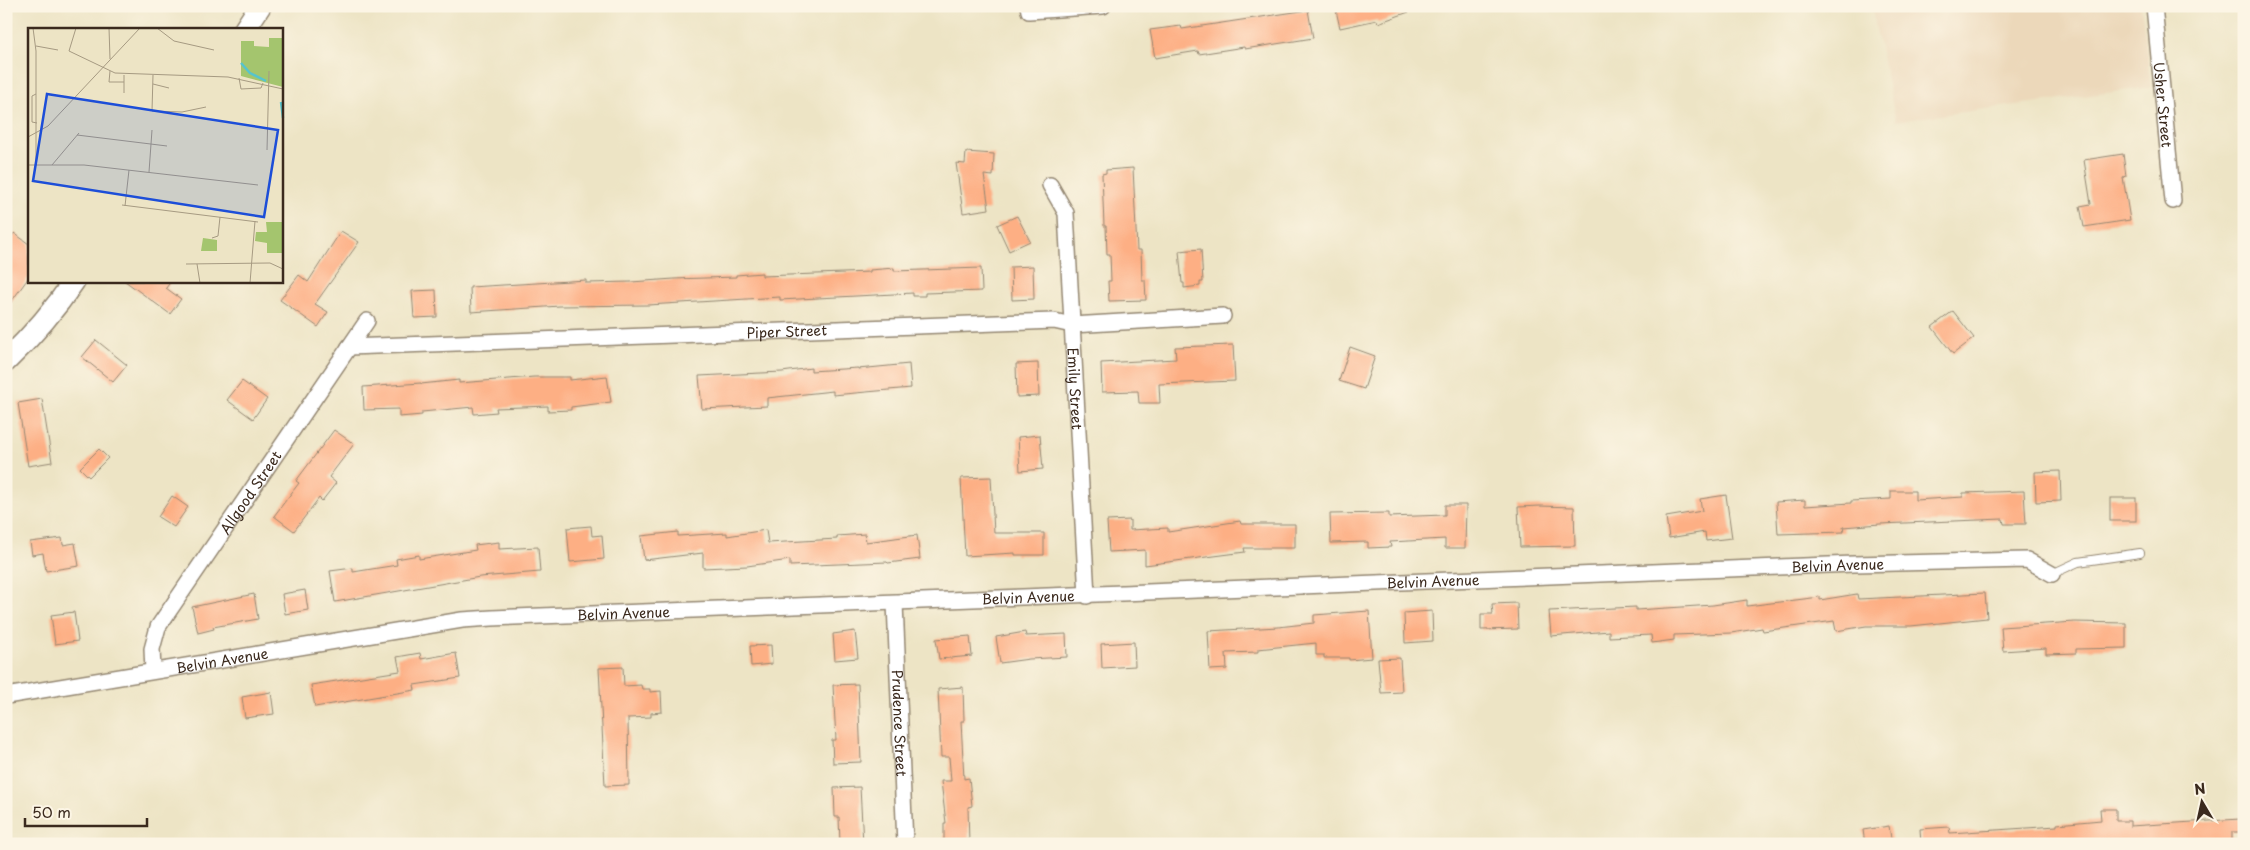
<svg xmlns="http://www.w3.org/2000/svg" width="2250" height="850" font-family="'Playpen Sans',sans-serif">
  <style>
    .built { fill: #ecd8ba }
    .building { fill: #fdaf84 }
    .lines { fill: none; stroke-linecap: round; stroke-linejoin: round }
    .lane-casing { stroke: #948772; stroke-width: 10 }
    .street-casing { stroke: #948772; stroke-width: 18 }
    .secondary-casing { stroke: #948772; stroke-width: 24 }
    .lane { stroke: #fff; stroke-width: 8 }
    .street { stroke: #fff; stroke-width: 15 }
    .secondary { stroke: #fff; stroke-width: 21 }
    .labels { text-anchor: middle; dominant-baseline: central; stroke-width: 4.5; stroke-linejoin: round; paint-order: stroke }
    .street-label { font-size: 14px; fill: #3b2a1e; stroke: #fcf5e5 }
    .inset-river { fill: none; stroke: #57c4cd; stroke-width: 2.5 }
    .inset-road { fill: none; stroke: #a69a82; stroke-width: 1 }
    .view { fill: #1d4ed8; fill-opacity: 0.15; stroke: #1d4ed8; stroke-width: 2.5 }
    .inset-edge { fill: none; stroke: #3b2a1e; stroke-width: 2.5 }
  </style>
  <rect width="100%" height="100%" fill="#fcf5e5"/>
  <filter id="ink" filterUnits="userSpaceOnUse"><feTurbulence type="fractalNoise" baseFrequency=".02" numOctaves="2"/><feDisplacementMap in="SourceGraphic" scale="10" xChannelSelector="R" yChannelSelector="G"/><feConvolveMatrix kernelMatrix="1 2 1 2 8 2 1 2 1" color-interpolation-filters="sRGB"/></filter>
  <filter id="wash" filterUnits="userSpaceOnUse"><feTurbulence type="fractalNoise" baseFrequency=".0096" numOctaves="4" result="noise"/><feDisplacementMap in="SourceGraphic" scale="20" xChannelSelector="R" yChannelSelector="G"/><feGaussianBlur stdDeviation="1.12" result="paint"/><feColorMatrix in="noise" values="0 0 0 0 0 0 0 0 0 0 0 0 0 0 0 0 0 1.4 0 .05"/><feComposite in="paint" operator="in"/></filter>
  <g filter="url(#wash)">
    <rect width="100%" height="100%" fill="#ede4c5"/>
    <polygon class="built" points="1871,6 2141,6 2151,87 1896,121"/>
    <g id="blocks">
      <g class="building">
        <polygon points="1335,6 1420,6 1420,8 1378,23 1377,20 1340,28"/>
        <polygon points="1308,10 1313,38 1245,49 1244,47 1199,54 1198,51 1155,58 1150,30 1181,26 1182,29"/>
        <polygon points="966,152 994,154 993,176 984,175 989,209 963,213 956,163 965,164"/>
        <polygon points="2123,154 2126,176 2123,177 2130,220 2084,227 2080,206 2091,204 2084,160"/>
        <polygon points="1133,168 1137,250 1141,250 1142,280 1145,280 1146,300 1109,301 1108,281 1111,281 1110,254 1107,254 1106,226 1104,226 1102,174 1106,173 1106,170"/>
        <polygon points="1017,216 1030,241 1009,251 997,225"/>
        <polygon points="341,231 359,242 315,304 328,312 318,327 280,300 299,275 308,282"/>
        <polygon points="14,233 29,244 29,277 6,309 6,245"/>
        <polygon points="1201,249 1203,282 1200,282 1200,286 1184,288 1184,283 1182,283 1179,251"/>
        <polygon points="1033,266 1034,299 1012,300 1011,267"/>
        <polygon points="894,268 894,271 981,268 982,291 925,293 925,296 913,296 913,293 780,300 780,297 648,305 560,306 471,312 470,287 586,280 586,283 631,282 674,279 736,277 736,275 762,273 762,276 870,272 870,270"/>
        <polygon points="125,281 171,281 166,288 181,299 170,314"/>
        <polygon points="436,290 437,317 414,318 412,291"/>
        <polygon points="1953,311 1974,338 1953,354 1932,327"/>
        <polygon points="96,340 127,365 113,382 82,357"/>
        <polygon points="1233,345 1235,381 1159,384 1160,403 1139,403 1138,391 1102,392 1101,363 1176,359 1175,347"/>
        <polygon points="1350,347 1375,356 1364,389 1339,381"/>
        <polygon points="1038,363 1039,396 1017,397 1016,364"/>
        <polygon points="909,364 911,388 833,395 833,391 767,398 767,406 702,409 699,376 782,372 811,368 811,371 858,368 858,369"/>
        <polygon points="607,376 611,402 571,407 571,410 548,411 548,406 496,408 497,412 474,414 473,407 422,412 422,415 399,417 399,409 364,410 363,387 421,383 421,384 459,380 459,383 534,377 570,377 570,380"/>
        <polygon points="242,381 267,399 253,419 227,400"/>
        <polygon points="42,399 52,462 28,466 18,403"/>
        <polygon points="334,430 354,444 329,477 336,483 322,501 319,498 294,531 274,516 299,483 296,481"/>
        <polygon points="1040,435 1043,469 1020,471 1018,437"/>
        <polygon points="99,449 108,458 89,477 80,468"/>
        <polygon points="2060,471 2061,501 2036,502 2035,472"/>
        <polygon points="991,477 994,533 1044,533 1044,555 1015,555 1015,553 965,556 961,478"/>
        <polygon points="1891,491 1915,491 1915,500 1963,497 1963,493 2024,491 2026,524 2004,524 2003,519 1880,524 1843,527 1844,532 1778,534 1776,502 1805,500 1805,506 1851,503 1851,501 1891,499"/>
        <polygon points="1726,495 1732,538 1706,541 1705,532 1669,538 1666,517 1702,511 1700,499"/>
        <polygon points="172,496 188,507 174,527 158,517"/>
        <rect x="2110" y="498" width="26" height="23"/>
        <polygon points="1445,505 1466,505 1465,548 1445,548 1445,539 1390,542 1391,547 1368,548 1368,542 1331,543 1330,514 1389,513 1389,517 1445,515"/>
        <polygon points="1540,506 1574,507 1575,546 1520,547 1518,507"/>
        <polygon points="1130,520 1130,530 1168,528 1168,532 1240,521 1241,524 1295,524 1295,548 1244,548 1245,552 1145,565 1145,550 1109,552 1107,521"/>
        <polygon points="591,526 592,536 602,535 604,559 570,562 567,528"/>
        <polygon points="766,530 768,543 837,539 837,536 865,534 866,542 917,535 920,559 888,563 887,562 790,566 790,560 747,566 703,568 703,553 644,560 641,536 678,532 678,536 727,533 727,536"/>
        <polygon points="62,538 63,545 75,543 79,566 46,571 43,553 32,555 30,542"/>
        <polygon points="499,542 499,549 538,547 540,572 480,577 335,602 330,571 353,568 353,572 397,565 396,559 419,555 419,559 476,550 475,545"/>
        <polygon points="305,590 308,610 285,614 282,594"/>
        <polygon points="1985,593 1987,618 1911,626 1866,626 1836,631 1834,621 1763,631 1762,628 1731,633 1674,635 1674,640 1652,643 1651,635 1609,637 1609,631 1551,636 1549,611 1636,607 1636,610 1713,605 1747,600 1747,606 1820,597 1820,600 1857,594 1858,599"/>
        <polygon points="254,594 258,619 213,627 214,629 198,633 192,607"/>
        <polygon points="1517,603 1518,629 1481,630 1481,614 1493,614 1492,604"/>
        <polygon points="1369,611 1372,658 1349,660 1349,658 1324,658 1324,655 1316,655 1316,643 1258,649 1258,652 1226,653 1227,669 1210,670 1208,631 1278,627 1314,623 1314,615"/>
        <polygon points="1432,611 1433,641 1405,643 1404,613"/>
        <polygon points="74,612 78,641 55,644 51,615"/>
        <polygon points="2075,622 2126,623 2126,648 2076,649 2076,653 2046,654 2046,648 2003,651 2001,627"/>
        <polygon points="855,631 858,658 835,660 833,634"/>
        <polygon points="1025,632 1026,636 1066,634 1067,657 1029,659 1000,663 996,637"/>
        <polygon points="970,636 972,656 939,659 936,639"/>
        <polygon points="1134,642 1135,666 1102,668 1101,644"/>
        <polygon points="771,645 772,664 751,666 750,646"/>
        <polygon points="420,653 421,659 456,653 460,678 414,685 415,690 315,707 311,685 400,671 397,657"/>
        <polygon points="1400,658 1402,692 1381,693 1378,659"/>
        <polygon points="623,667 624,686 641,685 642,689 650,689 650,692 661,691 662,712 651,713 651,717 628,718 629,785 605,786 599,668"/>
        <polygon points="858,684 861,762 833,763 832,740 836,740 833,685"/>
        <polygon points="963,687 964,721 961,721 964,779 969,778 972,806 968,807 969,844 944,844 944,823 946,823 941,781 951,781 949,757 941,757 938,689"/>
        <polygon points="271,692 274,714 245,718 242,697"/>
        <polygon points="860,787 863,844 840,844 839,817 835,817 834,788"/>
        <polygon points="2100,809 2116,809 2116,821 2130,821 2130,826 2240,819 2241,832 2232,832 2232,844 1921,844 1920,829 1949,827 1950,833 2057,826 2057,824 2101,820"/>
        <polygon points="1889,826 1892,844 1865,844 1863,830"/>
      </g>
    </g>
  </g>
  <g filter="url(#ink)">
    <use href="#blocks" fill-opacity="0" stroke="#948772" stroke-width="1"/>
    <g class="lines">
      <defs>
        <polyline id="lane" points="2052,574 2078,562 2140,553"/>
        <g id="street">
          <polyline points="1028,6 1029,11 1103,6"/>
          <path id="s1" d="M2154 6 2173 201"/>
          <path id="s2" d="M1050 185 1066 213 1087 596"/>
          <path id="s3" d="M349 347 1054 321 1072 325 1223 316"/>
          <path id="s4" d="M895 603 905 844"/>
          <path id="s5" d="M153 671 152 649 158 627 367 321"/>
          <path id="s6" d="M6 696 462 620 492 618 1854 564 2027 560 2052 574"/>
        </g>
        <g id="secondary">
          <polyline points="245,29 260,6"/>
          <path d="M6 361C32 336 54 311 74 281"/>
        </g>
      </defs>
      <use href="#lane" class="lane-casing"/>
      <use href="#street" class="street-casing"/>
      <use href="#secondary" class="secondary-casing"/>
      <use href="#lane" class="lane"/>
      <use href="#street" class="street"/>
      <use href="#secondary" class="secondary"/>
    </g>
  </g>
  <g class="labels">
    <g class="street-label">
      <text stroke="none"><textPath href="#s1" startOffset="99">Usher Street</textPath></text>
      <text stroke="none"><textPath href="#s3" startOffset="438">Piper Street</textPath></text>
      <text stroke="none"><textPath href="#s2" startOffset="208">Emily Street</textPath></text>
      <text stroke="none"><textPath href="#s5" startOffset="208">Allgood Street</textPath></text>
      <text stroke="none"><textPath href="#s6" startOffset="1839">Belvin Avenue</textPath></text>
      <text stroke="none"><textPath href="#s6" startOffset="1434">Belvin Avenue</textPath></text>
      <text stroke="none"><textPath href="#s6" startOffset="1029">Belvin Avenue</textPath></text>
      <text stroke="none"><textPath href="#s6" startOffset="624">Belvin Avenue</textPath></text>
      <text stroke="none"><textPath href="#s6" startOffset="219">Belvin Avenue</textPath></text>
      <text stroke="none"><textPath href="#s4" startOffset="120">Prudence Street</textPath></text>
    </g>
  </g>
  <g transform="translate(28 28)">
    <rect width="255" height="255" fill="#ede4c5"/>
    <path d="M241 10H255V59L213 48V13H226V18L241 19ZM238 194H255V225H239V215L227 213 228 204H239ZM175 210 189 212V223H173Z" fill="#a4c56e"/>
    <path class="inset-river" d="M213 35 222 45 238 53M253 74 255 90"/>
    <path class="inset-road" d="M5 0 8 23V137M48 0 41 23 87 45 200 49 255 61M81 0 82 31M129 0 146 13 186 22M8 18 30 22M82 43 81 54H96M125 47 124 83 154 84 178 79M211 50 213 61 233 60 235 55M125 56 141 60M96 65V47M8 66 4 68V94L9 95M49 107 139 118M0 109 20 98 112 0M239 122 241 43M0 137H56L230 157M24 137 51 105M121 144 124 102M94 177 230 194M97 178 101 142M184 210 190 208 192 189M158 236 242 235 255 241M169 236 172 255M222 255 227 193"/>
    <path class="view" d="M19 66 250 102 236 189 5 153Z"/>
    <rect width="255" height="255" class="inset-edge"/>
  </g>
  <rect width="2250" height="850" fill="none" stroke="#fcf5e5" stroke-width="25"/>
  <g transform="translate(2202 802) rotate(351)" stroke="#fcf5e5" stroke-width="4" paint-order="stroke">
  <path d="M0-4L9 19L0 12L-9 19Z" fill="#3b2a1e"/>
  <text y="-8" font-size="14" font-weight="bold" text-anchor="middle" fill="#3b2a1e">N</text>
  </g>
  <path d="M25 818v8h122v-8" fill="none" stroke="#3b2a1e" stroke-width="2.5"/>
  <text x="32" y="818" font-size="15" fill="#3b2a1e" stroke="#fcf5e5" stroke-width="4" paint-order="stroke">50 m</text>
</svg>
